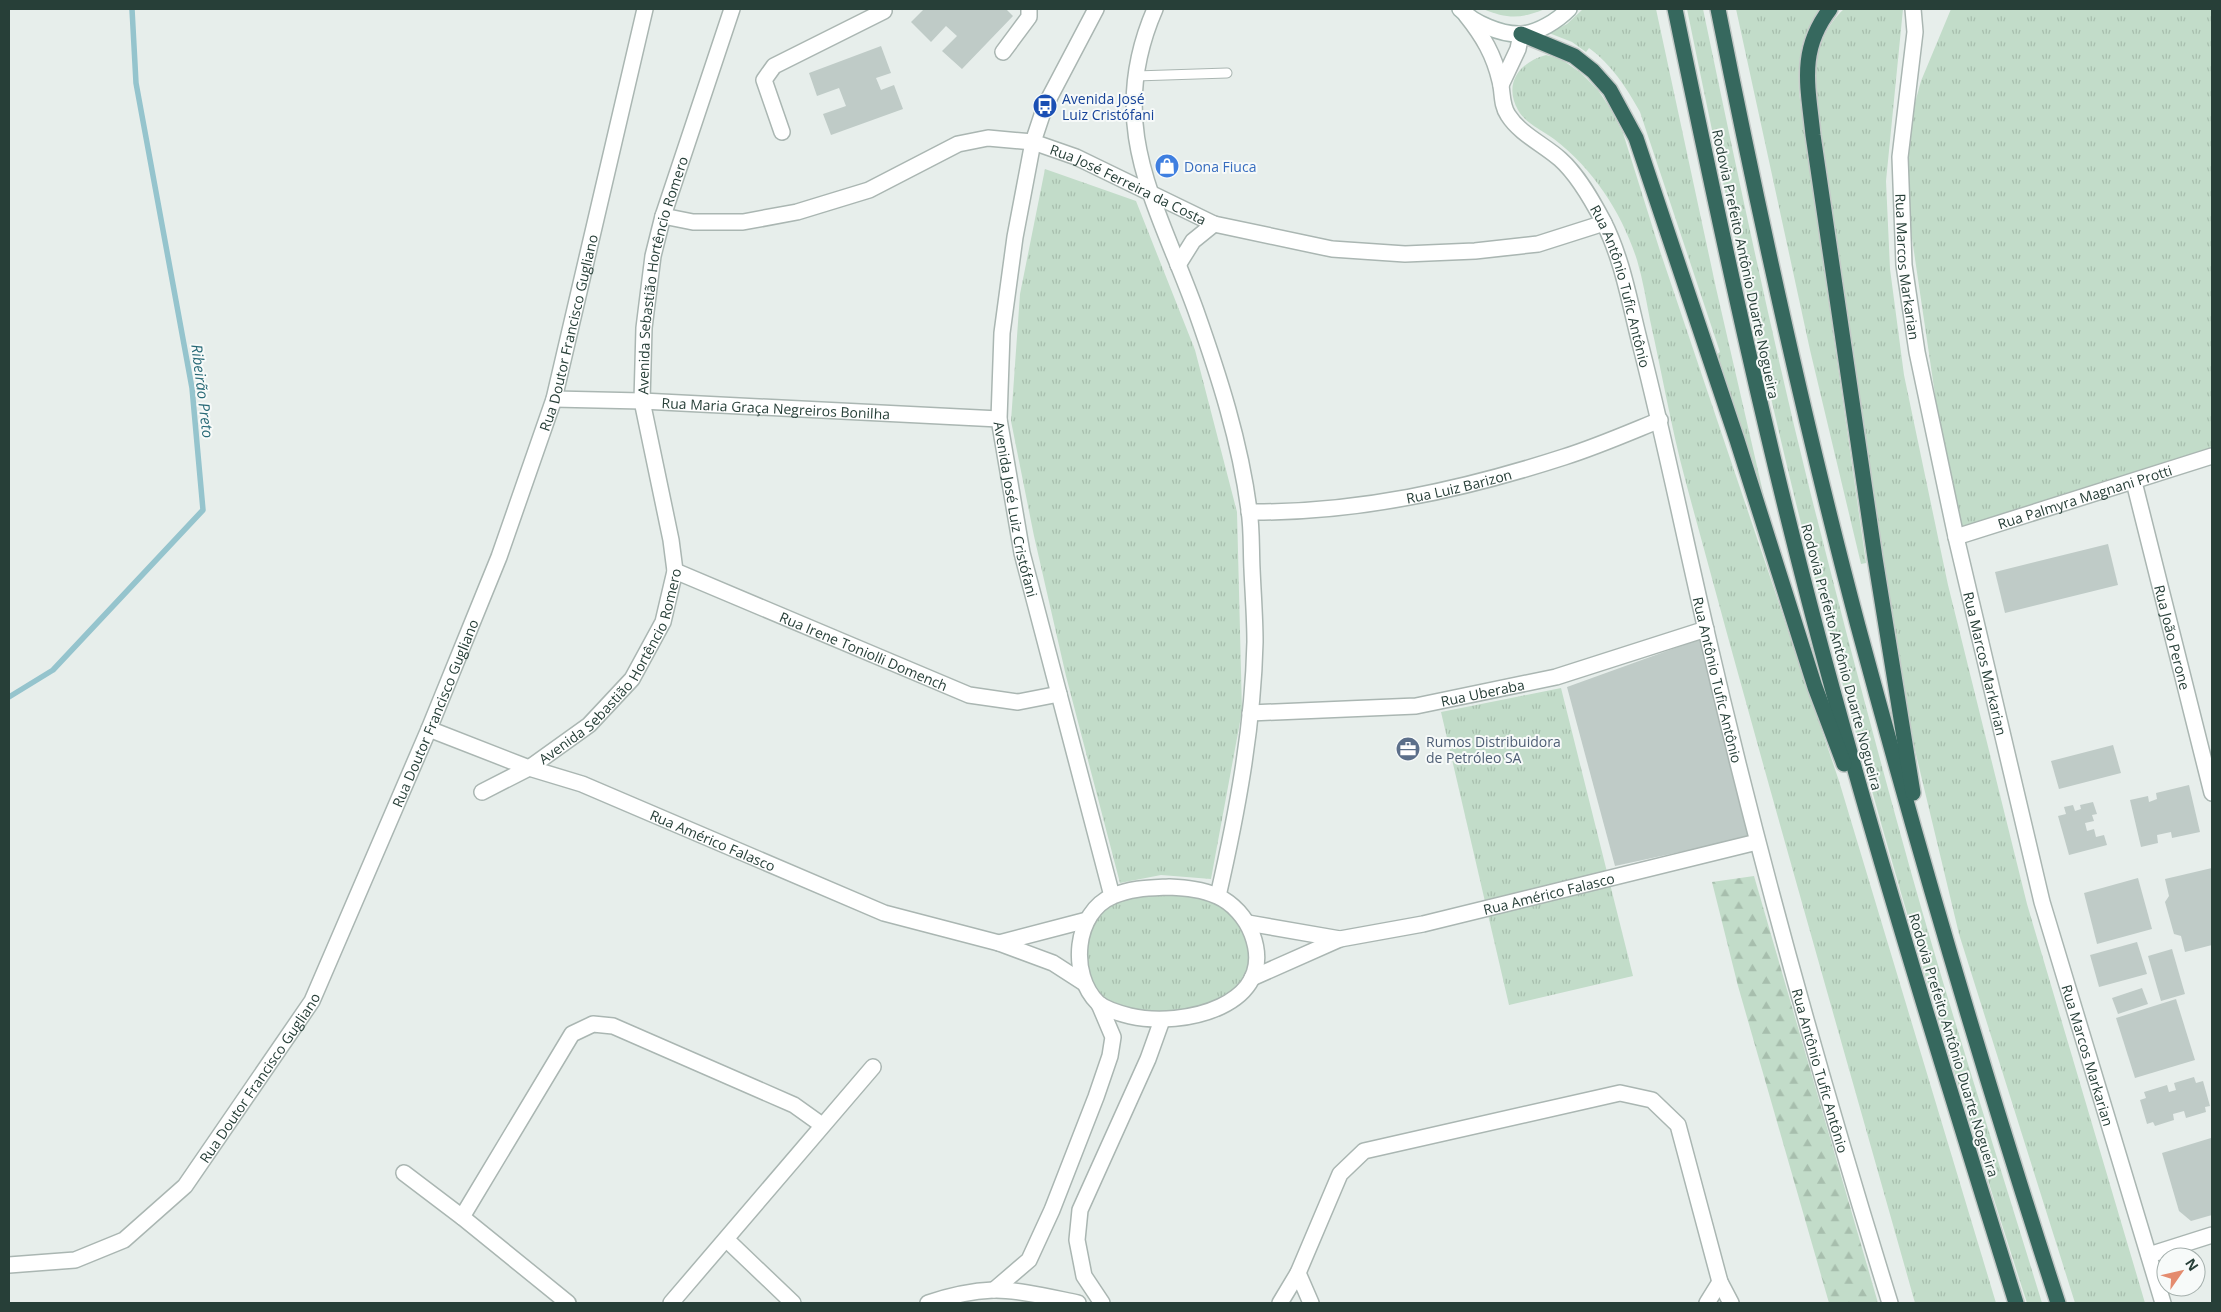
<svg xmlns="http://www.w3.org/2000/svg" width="2221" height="1312" font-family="'Open Sans',sans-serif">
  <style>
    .grass { fill: url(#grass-tufts) }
    .forest { fill: url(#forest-firs) }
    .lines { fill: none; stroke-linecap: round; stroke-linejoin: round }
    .stream { stroke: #95c4cd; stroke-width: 5.5 }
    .building { fill: #bfcbc7 }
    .lane-casing { stroke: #aab6b2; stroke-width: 11 }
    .street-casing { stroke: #aab6b2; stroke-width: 18 }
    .secondary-casing { stroke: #a6b8b2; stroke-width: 18 }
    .highway-casing { stroke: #c3c9c7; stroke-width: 18 }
    .lane { stroke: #fff; stroke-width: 9 }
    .street { stroke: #fff; stroke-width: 15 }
    .secondary { stroke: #fff; stroke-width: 15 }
    .highway { stroke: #36685e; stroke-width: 15 }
    .labels { text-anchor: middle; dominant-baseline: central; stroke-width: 4; stroke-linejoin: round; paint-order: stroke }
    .transit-label { font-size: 14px; fill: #164399; stroke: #f7faf9; text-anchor: start }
    .shop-label { font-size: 14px; fill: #366cbe; stroke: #f7faf9; text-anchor: start }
    .street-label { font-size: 14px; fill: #273f38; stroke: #f7faf9 }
    .service-label { font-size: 14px; fill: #4e5e75; stroke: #f7faf9; text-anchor: start }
    .water-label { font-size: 15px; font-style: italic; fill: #266875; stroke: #f7faf9 }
  </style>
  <defs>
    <pattern id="grass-tufts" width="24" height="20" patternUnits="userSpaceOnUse" patternTransform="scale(1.25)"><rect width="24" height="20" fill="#c2dcc9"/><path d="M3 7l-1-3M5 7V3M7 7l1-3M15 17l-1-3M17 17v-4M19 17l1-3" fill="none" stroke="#a7bead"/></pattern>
    <pattern id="forest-firs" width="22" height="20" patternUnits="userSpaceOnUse" patternTransform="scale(1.25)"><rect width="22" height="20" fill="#c2dcc9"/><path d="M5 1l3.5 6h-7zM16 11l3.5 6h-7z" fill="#a7bead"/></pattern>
  </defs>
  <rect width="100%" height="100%" fill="#e7eeeb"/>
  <g class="grass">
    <path d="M1483 9H1545C1521 19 1507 19 1483 9Z"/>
    <path d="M1583 9H1656L1716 288 1768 514 1716 355 1720 352 1640 112C1626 87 1612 65 1589 48L1586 52 1572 42 1549 33 1567 24Z"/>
    <path d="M1687 9H1703C1737 171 1771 334 1811 495 1843 621 1876 747 1911 872 1952 1017 1998 1159 2042 1303H2027C1941 1036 1861 767 1794 495 1755 334 1720 171 1687 9Z"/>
    <path d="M1736 9H1820C1800 38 1798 58 1799 93L1866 563 1861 564 1810 350Z"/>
    <path d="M1844 9H1903L1886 181 1890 269 1904 375 1948 585 2027 904 2145 1303H2075L1959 934 1914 746 1887 593 1816 99C1815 89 1814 78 1815 68 1817 47 1828 23 1844 9Z"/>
    <polygon points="1951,9 2212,9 2212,456 1956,537 1900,157 1921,81"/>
    <path d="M1546 55 1561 59 1581 73 1598 90 1610 108 1623 133 1660 251 1839 781 1996 1303H1915C1838 1029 1759 755 1685 479 1671 427 1662 373 1650 320 1646 300 1643 280 1637 260 1622 213 1594 170 1554 139 1542 130 1525 123 1518 110 1503 83 1520 62 1546 55Z"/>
    <polygon points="1045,169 1136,201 1195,350 1237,512 1242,711 1211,879 1161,875 1120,883 1066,676 1034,536 1011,421 1020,294"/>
    <polygon points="1561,688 1633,976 1509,1005 1441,712"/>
    <polygon points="1169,892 1214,899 1244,929 1252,961 1234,995 1190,1010 1158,1015 1128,1010 1102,1000 1090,982 1083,947 1092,920 1114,901"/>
  </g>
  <polygon class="forest" points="1754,876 1878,1303 1829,1303 1738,986 1712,882"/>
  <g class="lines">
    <polyline class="stream" points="9,697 53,670 203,510 192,388 136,83 132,9"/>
  </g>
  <g class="building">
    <polygon points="924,9 981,10 1006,9 1013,16 962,69 942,51 957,36 946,26 931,42 911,22"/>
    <polygon points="881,46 891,73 876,78 881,90 894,85 903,109 831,135 823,114 846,106 839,88 817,96 809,73"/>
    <polygon points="2108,544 2118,585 2005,613 1995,572"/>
    <polygon points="1700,639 1749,837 1615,866 1567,687"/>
    <polygon points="2113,745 2121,773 2059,789 2051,761"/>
    <polygon points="2189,785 2200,832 2172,838 2171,832 2157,835 2158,843 2141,847 2130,800 2148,796 2149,802 2157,799 2156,793"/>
    <polygon points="2093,802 2097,814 2092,815 2094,821 2085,823 2087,831 2094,829 2096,837 2104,835 2107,845 2069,855 2058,816 2066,814 2064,807 2073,805 2075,811 2081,809 2080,805"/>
    <polygon points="2212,868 2212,945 2185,952 2181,936 2174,934 2165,902 2169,896 2165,879"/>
    <polygon points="2138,878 2152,929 2097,944 2084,893"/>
    <polygon points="2137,942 2147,974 2099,987 2090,955"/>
    <polygon points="2172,949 2185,994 2161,1001 2148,956"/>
    <polygon points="2142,988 2148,1004 2118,1014 2112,998"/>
    <polygon points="2176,999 2195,1060 2135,1078 2116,1018"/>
    <polygon points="2194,1077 2196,1083 2203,1081 2210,1106 2205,1107 2206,1112 2186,1118 2184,1111 2173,1114 2174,1120 2155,1126 2153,1122 2147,1124 2140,1100 2146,1098 2144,1092 2167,1085 2169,1092 2176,1090 2174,1083"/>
    <polygon points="2211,1138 2212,1215 2191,1221 2179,1211 2162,1153"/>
  </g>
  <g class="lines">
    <defs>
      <polyline id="lane" points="1136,76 1227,73"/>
      <g id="street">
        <path id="s1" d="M1096 9 1045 106 1033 142 1015 237 1002 333 999 419 1022 553 1112 896"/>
        <path d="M1155 9C1104 126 1157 203 1196 311 1219 376 1240 441 1249 510 1252 529 1251 550 1252 569 1253 593 1255 618 1255 642 1253 728 1237 813 1218 896"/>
        <path id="s2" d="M1913 9 1915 32 1900 157 1904 265 1917 352 1956 537 2042 902 2163 1303"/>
        <path id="s3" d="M1466 15C1483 36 1494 55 1500 81 1503 92 1501 105 1508 115 1520 134 1543 144 1560 159 1578 175 1592 200 1603 221 1623 260 1630 305 1641 347 1665 441 1684 535 1706 630 1758 856 1821 1081 1890 1303"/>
        <polyline points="1003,52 1029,17 1029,9"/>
        <polyline points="1501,85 1518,49 1521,34"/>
        <polyline points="782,132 764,80 774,66 884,11"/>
        <path id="s4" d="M663 216 693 222H743L797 212 869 190 958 144 988 138 1033 142 1076 157 1214 224 1332 249 1405 254 1475 251 1538 244 1604 223"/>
        <polyline points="1178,265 1193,241 1214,224"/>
        <path id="s5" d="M554 399 642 401 999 419"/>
        <path id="s6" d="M2134 482 2212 793"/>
        <path id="s7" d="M1249 512C1357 513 1462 490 1564 457 1596 447 1628 433 1660 420"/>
        <path id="s8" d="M1956 537 2212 456"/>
        <path id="s9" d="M675 571 969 695 1018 702 1059 694"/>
        <path id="s10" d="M1250 713 1416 706 1556 677 1706 629"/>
        <path id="s11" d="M429 729 529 768 582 784 884 913 999 943 1053 963 1084 983"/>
        <path id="s12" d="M482 792 529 768 589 725 632 679 663 622 675 571 671 540 642 401 644 328 653 256 663 216 732 9"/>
        <path d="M1169 887C1185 888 1202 889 1217 896 1233 903 1246 918 1252 934 1279 1006 1182 1028 1130 1016 1122 1014 1105 1009 1098 1003 1069 975 1074 912 1113 896 1131 888 1150 888 1169 887Z"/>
        <polyline points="1248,923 1340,939"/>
        <polyline points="999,943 1087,920"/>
        <path id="s13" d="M1252 978 1340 939 1423 924 1757 842"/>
        <polyline points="404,1173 462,1217 568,1303"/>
        <polyline points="462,1217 572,1034 593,1024 613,1026 794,1105 822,1125"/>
        <polyline points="727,1240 793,1303"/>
        <polyline points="2149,1255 2212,1235"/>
        <path id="s14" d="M9 1265 75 1260 124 1240 185 1186 312 1001 429 729 499 557 554 399 645 9"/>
        <polyline points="994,1290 1029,1260 1052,1210 1096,1097 1110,1056 1113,1037 1099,1004"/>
        <polyline points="671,1303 873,1067"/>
        <path d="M928 1303C949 1296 970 1291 993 1290 1017 1289 1053 1298 1078 1303"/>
        <polyline points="1102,1303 1084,1276 1077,1240 1080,1210 1148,1059 1162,1020"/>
        <polyline points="1280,1303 1298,1273"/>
        <polyline points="1311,1303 1298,1273 1340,1174 1364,1151 1620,1093 1652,1100 1678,1125 1720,1282 1731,1303"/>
        <polyline points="1707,1303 1720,1282"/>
      </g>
      <path id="secondary" d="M1460 9C1474 23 1501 35 1521 34 1538 33 1557 21 1569 9"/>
      <g id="highway">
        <path d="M1675 9C1722 237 1771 466 1833 691 1889 896 1953 1100 2016 1303"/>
        <path d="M1718 9C1759 215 1804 422 1858 626 1919 853 1985 1079 2058 1303"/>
        <path d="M1830 9C1798 51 1808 86 1813 135L1875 558 1913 793"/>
        <polyline points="1521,34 1574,56 1593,71 1610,90 1636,138 1737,440 1815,687 1844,764"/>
      </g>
    </defs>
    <use href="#lane" class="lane-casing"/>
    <use href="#street" class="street-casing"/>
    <use href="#secondary" class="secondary-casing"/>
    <use href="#highway" class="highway-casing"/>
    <use href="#lane" class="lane"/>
    <use href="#street" class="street"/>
    <use href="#secondary" class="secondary"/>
    <use href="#highway" class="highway"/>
  </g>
  <defs>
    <symbol id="bus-disc" viewBox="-11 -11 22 22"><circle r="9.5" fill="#1a4fb4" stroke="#f7faf9"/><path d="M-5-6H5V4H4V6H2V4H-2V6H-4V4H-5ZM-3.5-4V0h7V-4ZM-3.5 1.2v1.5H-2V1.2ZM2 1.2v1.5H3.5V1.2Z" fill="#fff"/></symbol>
    <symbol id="shop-disc" viewBox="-11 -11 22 22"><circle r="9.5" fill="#3f7fe0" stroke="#f7faf9"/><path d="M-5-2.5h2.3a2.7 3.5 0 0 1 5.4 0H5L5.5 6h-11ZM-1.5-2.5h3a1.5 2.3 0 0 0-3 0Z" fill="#fff"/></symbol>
    <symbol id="office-disc" viewBox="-11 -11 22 22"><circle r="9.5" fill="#5c6f8a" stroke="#f7faf9"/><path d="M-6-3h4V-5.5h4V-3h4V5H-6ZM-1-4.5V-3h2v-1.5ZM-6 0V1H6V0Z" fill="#fff"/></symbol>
  </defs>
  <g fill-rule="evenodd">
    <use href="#bus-disc" x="1031" y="92" width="28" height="28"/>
    <use href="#shop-disc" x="1153" y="152" width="28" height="28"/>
    <use href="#office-disc" x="1394" y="735" width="28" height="28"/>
  </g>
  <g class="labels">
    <g class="transit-label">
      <text x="1062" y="98">Avenida José<tspan x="1062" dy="16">Luiz Cristófani</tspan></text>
    </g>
    <g class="shop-label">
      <text x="1184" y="166">Dona Fiuca</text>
    </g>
    <g class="street-label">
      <text stroke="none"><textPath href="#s4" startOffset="491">Rua José Ferreira da Costa</textPath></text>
      <text transform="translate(1746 264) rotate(78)">Rodovia Prefeito Antônio Duarte Nogueira</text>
      <text stroke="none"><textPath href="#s2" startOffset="259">Rua Marcos Markarian</textPath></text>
      <text stroke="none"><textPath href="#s12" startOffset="608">Avenida Sebastião Hortêncio Romero</textPath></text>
      <text stroke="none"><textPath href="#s3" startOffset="322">Rua Antônio Tufic Antônio</textPath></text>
      <text stroke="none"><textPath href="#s14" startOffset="1142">Rua Doutor Francisco Gugliano</textPath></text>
      <text stroke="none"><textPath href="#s5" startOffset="222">Rua Maria Graça Negreiros Bonilha</textPath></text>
      <text stroke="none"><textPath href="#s7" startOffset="212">Rua Luiz Barizon</textPath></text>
      <text stroke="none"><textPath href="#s8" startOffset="135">Rua Palmyra Magnani Protti</textPath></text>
      <text stroke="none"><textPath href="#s1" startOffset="519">Avenida José Luiz Cristófani</textPath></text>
      <text stroke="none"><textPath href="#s6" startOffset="160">Rua João Perone</textPath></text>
      <text stroke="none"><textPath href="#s9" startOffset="205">Rua Irene Toniolli Domench</textPath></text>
      <text transform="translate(1842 657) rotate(75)">Rodovia Prefeito Antônio Duarte Nogueira</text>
      <text stroke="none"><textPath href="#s12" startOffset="188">Avenida Sebastião Hortêncio Romero</textPath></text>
      <text stroke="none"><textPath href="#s2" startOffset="664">Rua Marcos Markarian</textPath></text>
      <text stroke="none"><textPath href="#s3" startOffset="728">Rua Antônio Tufic Antônio</textPath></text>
      <text stroke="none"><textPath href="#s10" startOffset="234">Rua Uberaba</textPath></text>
      <text stroke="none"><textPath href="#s14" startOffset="738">Rua Doutor Francisco Gugliano</textPath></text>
      <text stroke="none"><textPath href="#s11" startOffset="305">Rua Américo Falasco</textPath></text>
      <text stroke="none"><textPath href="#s13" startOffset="310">Rua Américo Falasco</textPath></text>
      <text transform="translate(1954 1045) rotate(73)">Rodovia Prefeito Antônio Duarte Nogueira</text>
      <text stroke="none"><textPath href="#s2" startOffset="1069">Rua Marcos Markarian</textPath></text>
      <text stroke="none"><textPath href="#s3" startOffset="1132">Rua Antônio Tufic Antônio</textPath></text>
      <text stroke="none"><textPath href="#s14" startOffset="332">Rua Doutor Francisco Gugliano</textPath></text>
    </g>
    <g class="service-label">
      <text x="1426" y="741">Rumos Distribuidora<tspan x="1426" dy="16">de Petróleo SA</tspan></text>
    </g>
    <g class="water-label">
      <text transform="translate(203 391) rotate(83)">Ribeirão Preto</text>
    </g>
  </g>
  <rect width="2221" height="1312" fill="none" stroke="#273f38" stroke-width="20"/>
  <g transform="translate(2181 1272) rotate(56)"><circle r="24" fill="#f7faf9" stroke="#a4afac"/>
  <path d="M0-4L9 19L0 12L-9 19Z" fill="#e48b6e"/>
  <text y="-8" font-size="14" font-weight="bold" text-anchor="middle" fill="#273f38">N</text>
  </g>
</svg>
